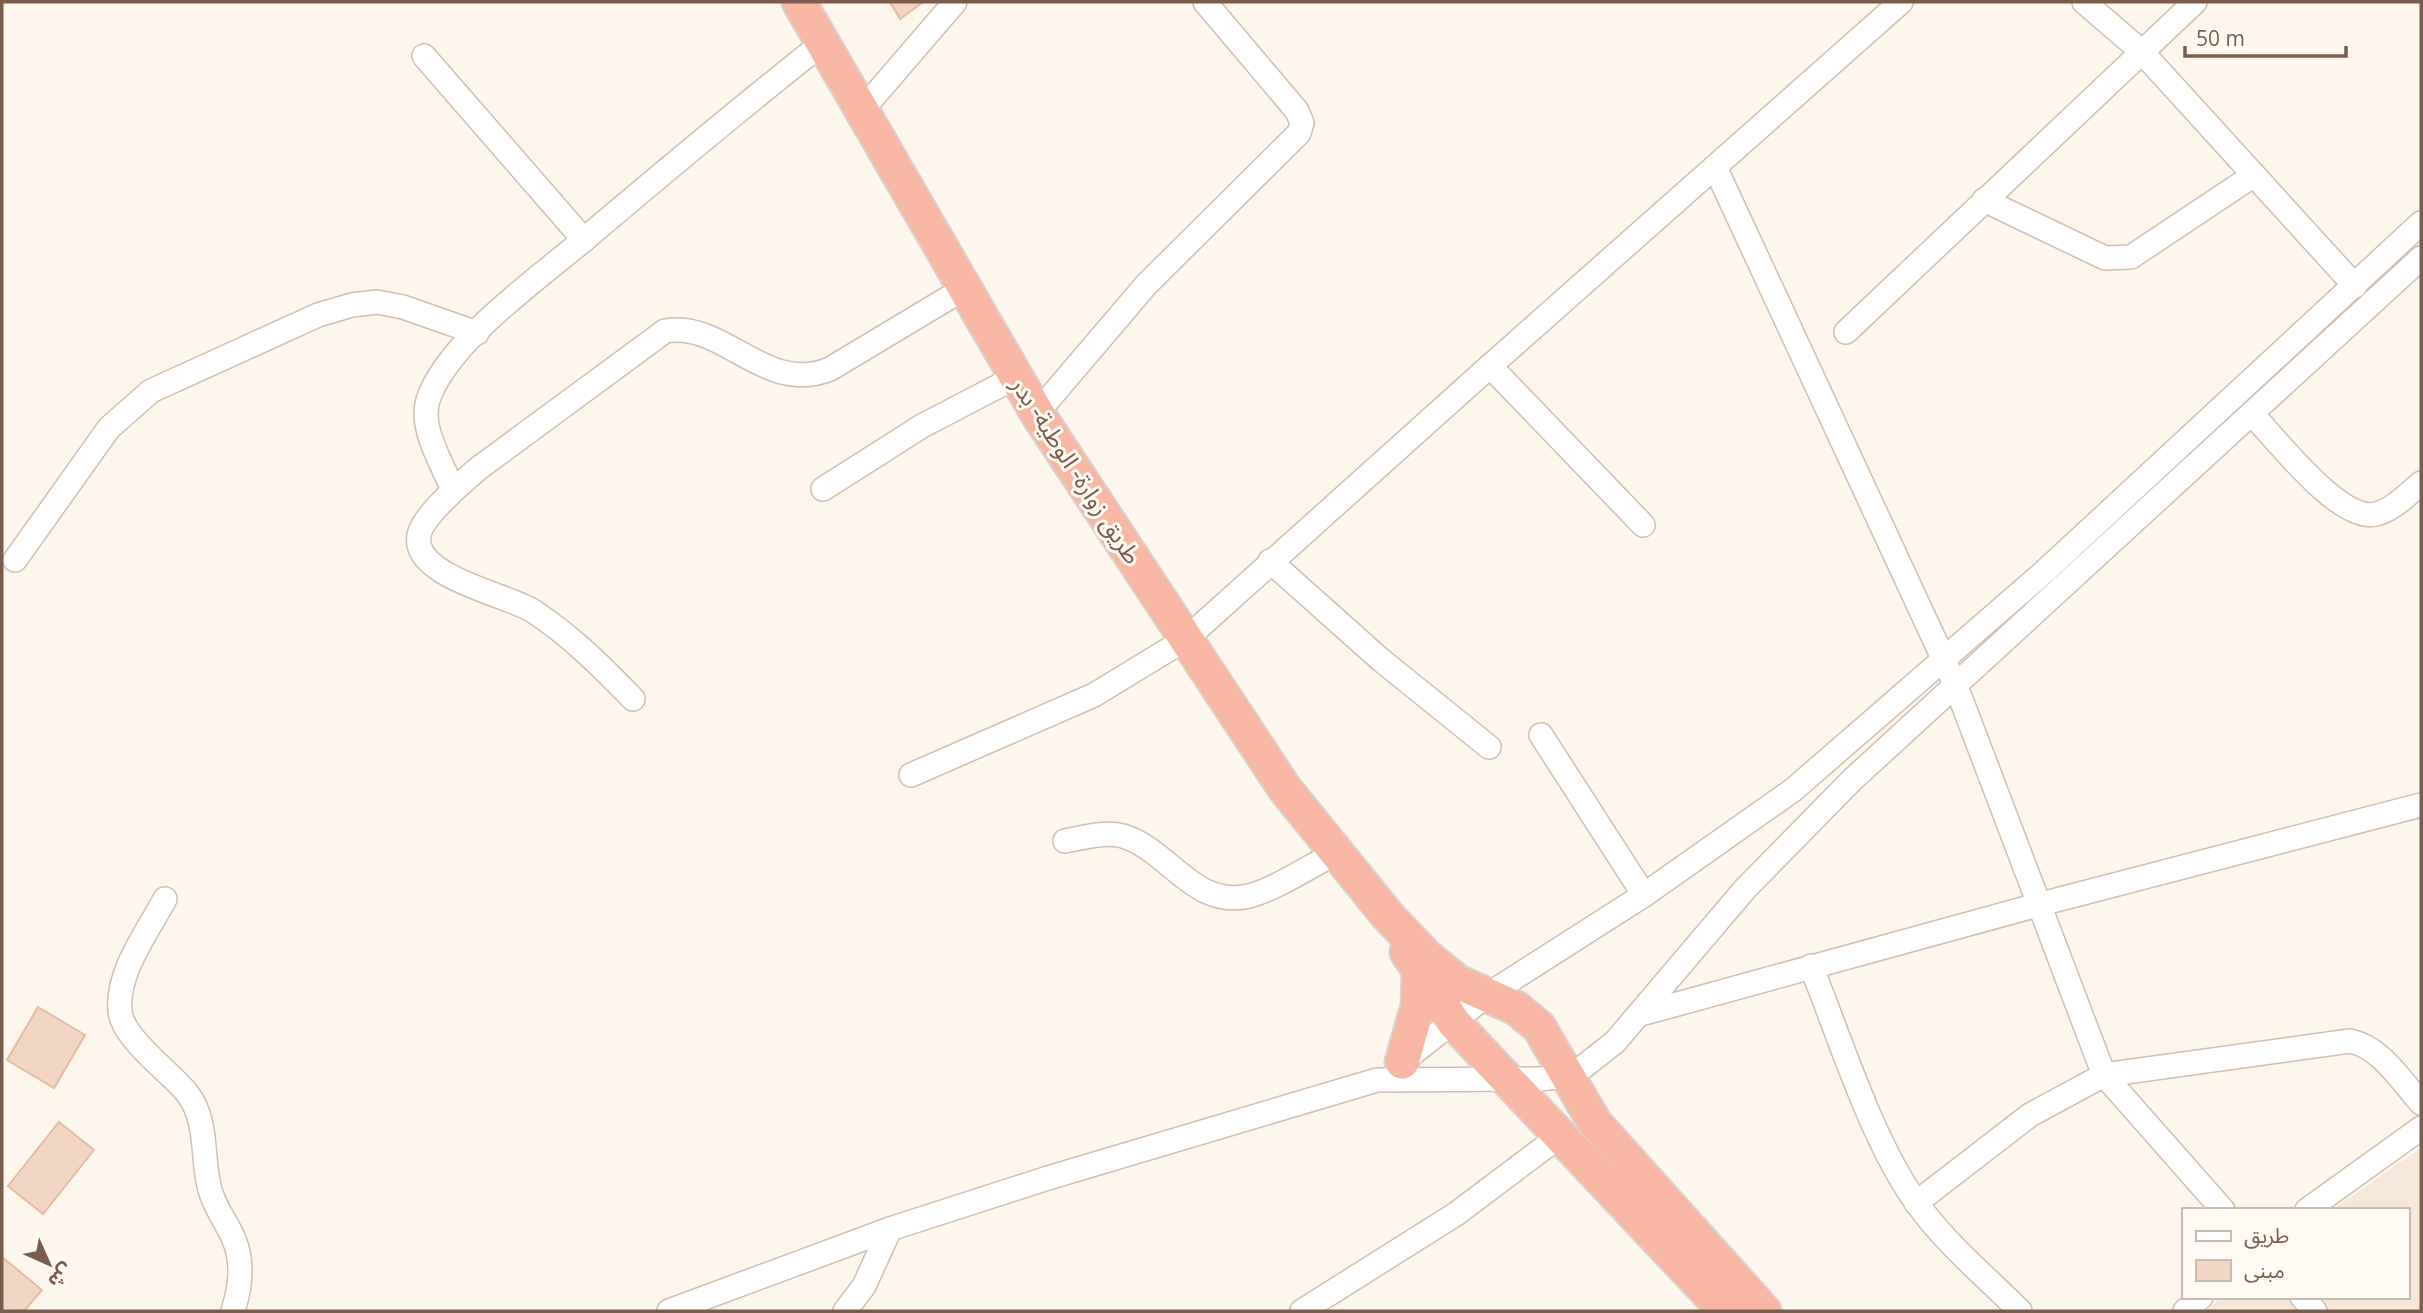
<svg xmlns="http://www.w3.org/2000/svg" width="2423" height="1313" font-family="'Open Sans','Noto Sans Arabic',sans-serif">
  <style>
    .residential { fill: #f5e8da }
    .building { fill: #f3d5c3; stroke: #e6bba3; stroke-width: 2 }
    .lines { fill: none; stroke-linecap: round; stroke-linejoin: round }
    .minor-casing { stroke: #d1beb0; stroke-width: 26 }
    .highway-casing { stroke: #dad1cd; stroke-width: 37 }
    .minor { stroke: #fff; stroke-width: 23 }
    .highway { stroke: #f7b7a3; stroke-width: 33 }
    .labels { text-anchor: middle; dominant-baseline: central; stroke-width: 6; stroke-linejoin: round; paint-order: stroke }
    .street-label { font-size: 24px; fill: #7a5c4d; stroke: #fffaf3 }
  </style>
  <rect width="100%" height="100%" fill="#fdf6ec"/>
  <polygon class="residential" points="2421,1148 2421,1311 2206,1311 2222,1297 2407,1297 2407,1210 2332,1210"/>
  <g class="building">
    <polygon points="890,2 923,2 900,19"/>
    <polygon points="38,1007 85,1035 54,1088 7,1060"/>
    <polygon points="59,1122 94,1150 43,1214 8,1186"/>
    <polygon points="2,1257 42,1290 24,1311 2,1311"/>
  </g>
  <g class="lines">
    <defs>
      <g id="minor">
        <polyline points="2084,2 2141,51 2355,286"/>
        <polyline points="424,56 584,240"/>
        <polyline points="863,109 955,2"/>
        <polyline points="1715,167 1956,686 2104,1075 2223,1210"/>
        <polyline points="1984,200 2105,258 2131,257 2254,175"/>
        <polyline points="1846,332 2195,2"/>
        <polyline points="1490,366 1901,2"/>
        <polyline points="1037,413 1146,285 1299,133 1302,123 1297,111 1205,2"/>
        <path d="M2252 414C2276 439 2340 523 2376 514 2393 510 2409 493 2421 483"/>
        <polyline points="823,489 922,426 1016,377"/>
        <path d="M453 490C443 465 419 428 428 400 447 342 539 278 586 238 664 172 743 106 824 42"/>
        <polyline points="15,560 109,428 151,391 318,315 352,305 377,302 403,307 477,333"/>
        <polyline points="1270,561 1381,660 1489,747"/>
        <path d="M633 699C601 666 571 636 533 611 509 595 411 577 419 535 423 515 464 481 479 468L665 331C724 320 765 396 830 369L965 288"/>
        <polyline points="1541,735 1644,895"/>
        <polyline points="911,775 1094,695 1186,639 1490,366 1643,525"/>
        <path d="M1065 841C1082 838 1105 831 1123 836 1169 850 1194 909 1249 896 1276 889 1310 866 1336 853"/>
        <path d="M165 899C148 931 116 973 120 1011 122 1038 170 1072 187 1093 209 1121 201 1158 210 1190 217 1215 236 1232 239 1258 242 1276 238 1295 233 1311"/>
        <path d="M1811 966C1840 1038 1872 1141 1916 1202 1944 1242 1985 1276 2020 1311"/>
        <polyline points="1641,1014 2041,904 2421,805"/>
        <polyline points="1399,1064 1486,996 1644,895 1793,790 2044,572 2421,223"/>
        <path d="M1916 1203 2030 1115 2104 1075 2350 1041C2381 1047 2401 1081 2421 1103"/>
        <polyline points="2307,1210 2421,1128"/>
        <polyline points="2302,1297 2315,1311"/>
        <polyline points="669,1311 890,1229 1048,1178 1377,1080 1539,1079 1567,1076 1582,1068 1615,1042 1745,889 1852,780 2421,258"/>
        <polyline points="845,1311 864,1286 890,1229"/>
        <polyline points="1302,1311 1456,1214 1561,1135"/>
        <polyline points="2185,1311 2201,1297"/>
      </g>
      <g id="highway">
        <polyline points="799,2 1037,413 1285,789 1388,916 1427,957 1458,982 1516,1008 1539,1027 1595,1123 1764,1311"/>
        <polyline points="1407,952 1454,1023 1725,1311"/>
        <polyline points="1402,1062 1418,1006 1419,974"/>
      </g>
    </defs>
    <use href="#minor" class="minor-casing"/>
    <use href="#highway" class="highway-casing"/>
    <use href="#minor" class="minor"/>
    <use href="#highway" class="highway"/>
  </g>
  <g class="labels">
    <g class="street-label">
      <text transform="translate(1077 470) rotate(57)">طريق زوارة- الوطية- بدر</text>
    </g>
  </g>
  <rect width="2423" height="1313" fill="none" stroke="#7a5c4d" stroke-width="7"/>
  <rect x="2182" y="1208" width="228" height="91" fill="#fffaf3" stroke="#cabbb1" stroke-width="2"/>
  <rect x="2196" y="1231" width="35" height="10" fill="#ffffff" stroke="#cabbb1" stroke-width="2"/>
  <text x="2244" y="1243" font-size="21" fill="#7a5c4d">طريق</text>
  <rect x="2196" y="1260" width="35" height="21" fill="#f3d5c3" stroke="#cabbb1" stroke-width="2"/>
  <text x="2244" y="1278" font-size="21" fill="#7a5c4d">مبنى</text>
  <g transform="translate(49 1264) rotate(135)" stroke="#fffaf3" stroke-width="5" paint-order="stroke">
  <path d="M0-5L12 26L0 18L-12 26Z" fill="#7a5c4d"/>
  <text y="-10" font-size="19" font-weight="bold" text-anchor="middle" fill="#7a5c4d">ش</text>
  </g>
  <path d="M2185 46v10h161v-10" fill="none" stroke="#7a5c4d" stroke-width="3.5"/>
  <text x="2196" y="46" font-size="21" fill="#7a5c4d" stroke="#fffaf3" stroke-width="5" paint-order="stroke">50 m</text>
</svg>
